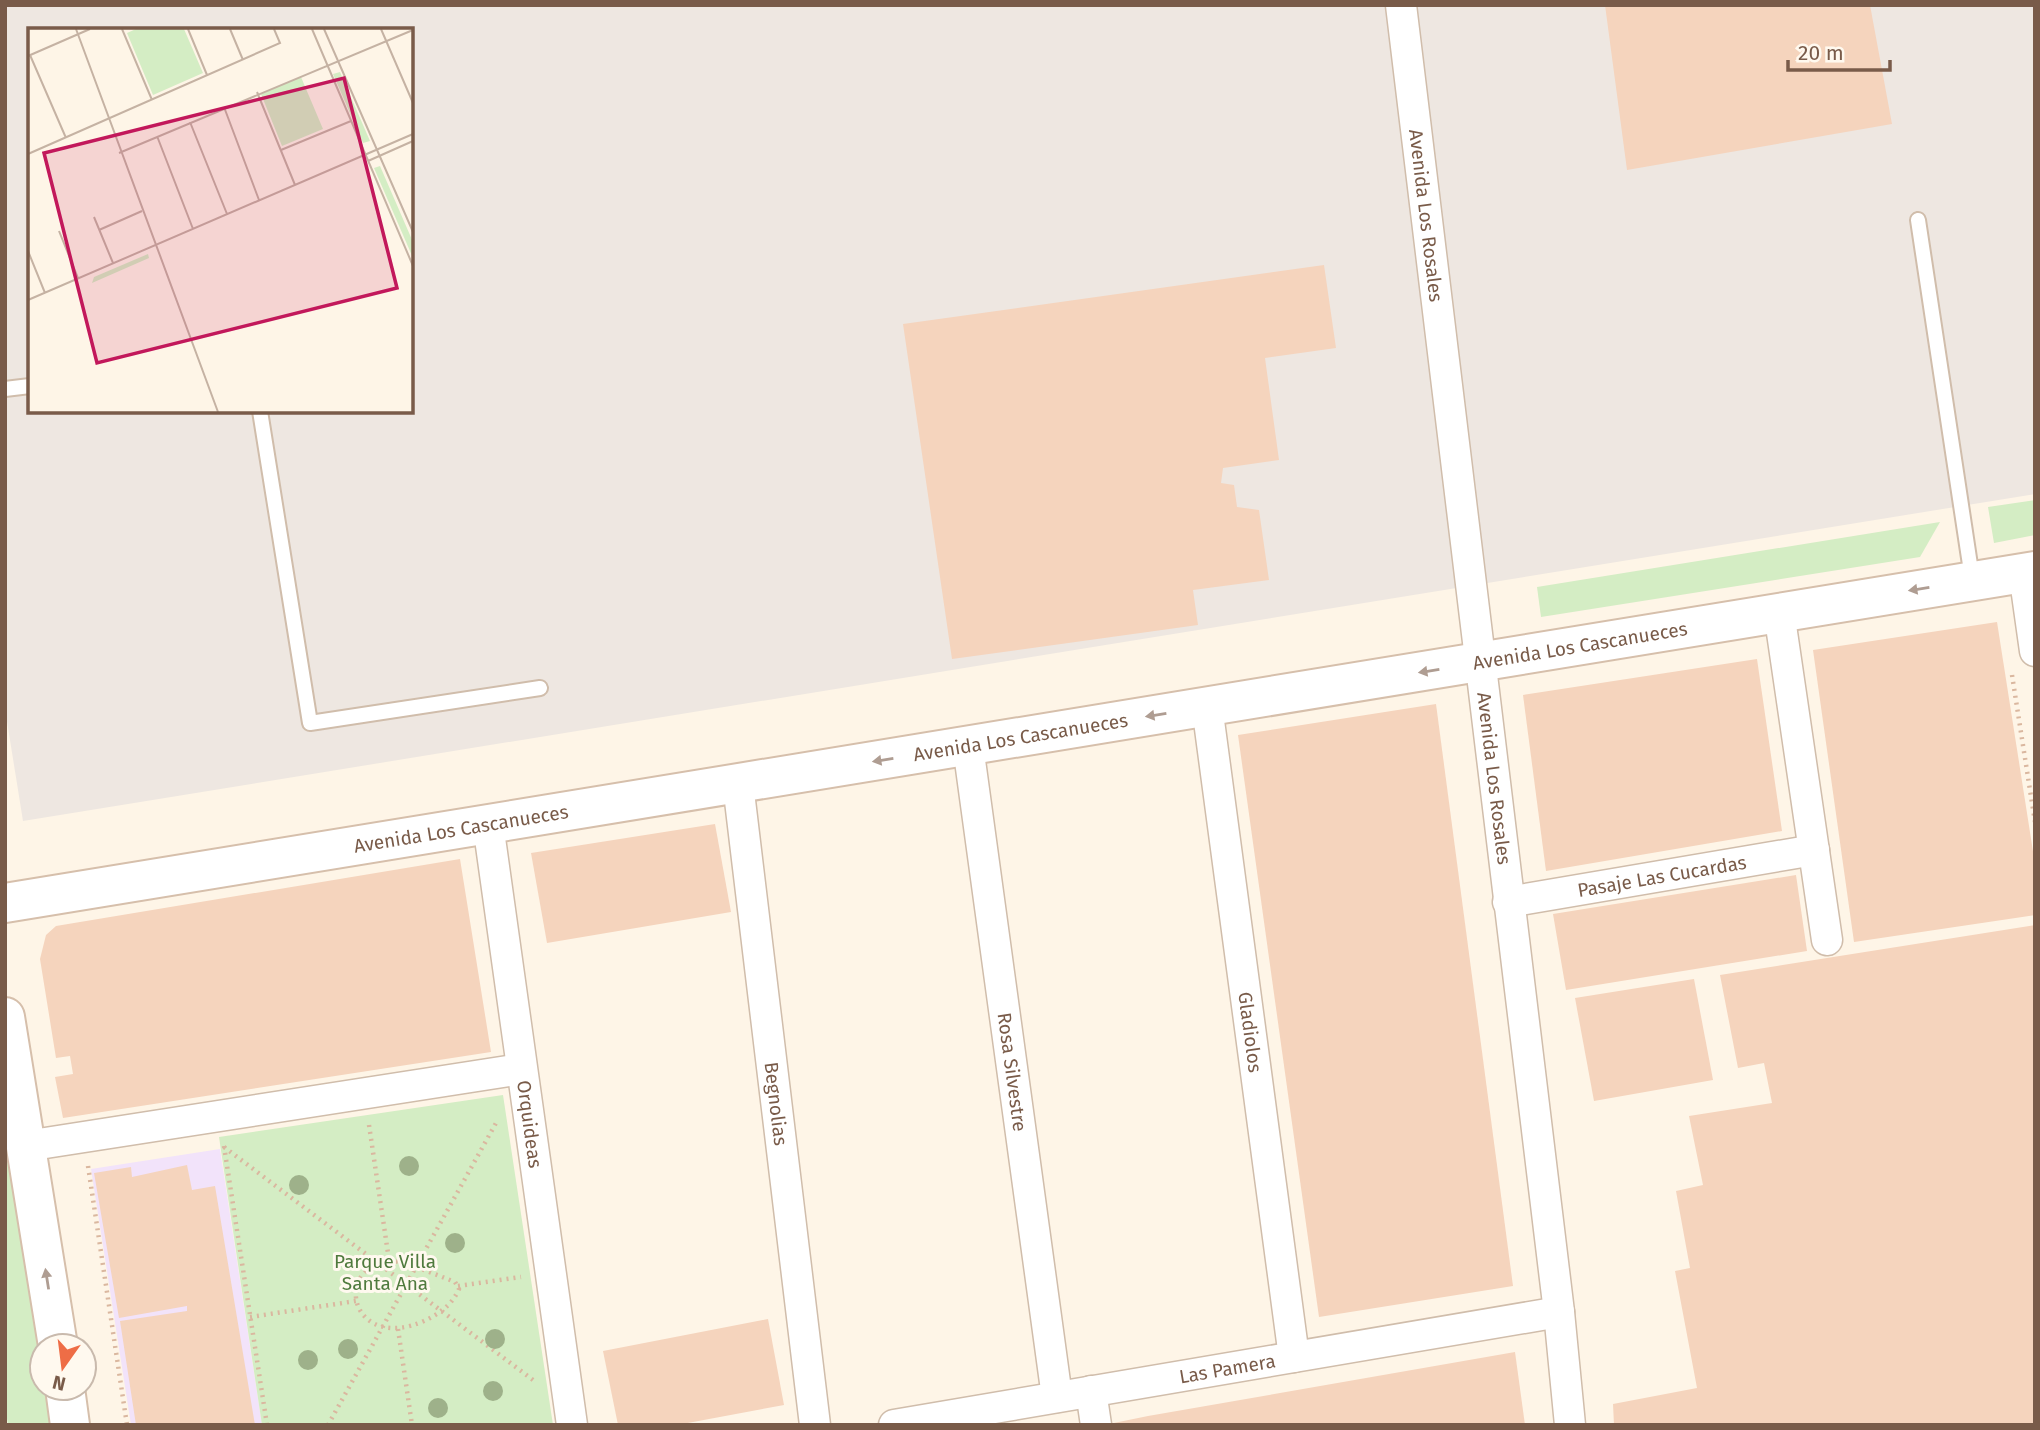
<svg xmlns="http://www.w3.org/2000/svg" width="2040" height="1430" font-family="'Fira Sans',sans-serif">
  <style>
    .industrial { fill: #eee7e1; fill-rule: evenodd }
    .education { fill: #f2e3fa }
    .green { fill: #d4edc4 }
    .building { fill: #f5d4bd }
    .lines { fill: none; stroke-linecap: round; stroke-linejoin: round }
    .lane-casing { stroke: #d0bdab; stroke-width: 18 }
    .street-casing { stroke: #d0bdab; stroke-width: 33 }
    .secondary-casing { stroke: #d6bfab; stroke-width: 42 }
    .path { stroke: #dab79f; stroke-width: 4.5; stroke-dasharray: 2 5; stroke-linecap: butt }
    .lane { stroke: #fff; stroke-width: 14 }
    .street { stroke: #fff; stroke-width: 30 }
    .secondary { stroke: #fff; stroke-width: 38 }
    .tree { fill: #9eb18a }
    .oneway { fill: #af9d92 }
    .labels { text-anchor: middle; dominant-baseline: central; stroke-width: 6; stroke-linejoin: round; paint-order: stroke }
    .street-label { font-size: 19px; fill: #795b49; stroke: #fff9ef }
    .park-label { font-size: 19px; fill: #4f7a3d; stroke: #fff9ef }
    .inset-road { fill: none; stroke: #c5b2a3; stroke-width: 2 }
    .view { fill: #c2185b; fill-opacity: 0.15; stroke: #c2185b; stroke-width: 3.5 }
    .inset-edge { fill: none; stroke: #795b49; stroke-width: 3.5 }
  </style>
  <rect width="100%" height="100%" fill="#fef5e7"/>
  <path class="industrial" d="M5 5H2035V494L23 821 5 709ZM30 30H411V411H30Z"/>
  <polygon class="education" points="220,1149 262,1425 131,1425 91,1169"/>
  <g class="green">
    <polygon points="2035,500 2035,535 1994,543 1988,507"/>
    <polygon points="1940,522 1920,557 1541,617 1537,587"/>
    <polygon points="503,1095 553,1425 262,1425 219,1137"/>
    <polygon points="5,1125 42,1346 42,1388 49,1388 55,1425 8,1425 5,1406"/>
  </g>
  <g class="building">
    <polygon points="1605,5 1870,5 1892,124 1627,170"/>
    <polygon points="1324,265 1336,348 1265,358 1279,460 1223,468 1221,483 1234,485 1237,507 1259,510 1269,580 1193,590 1198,625 952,659 903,324"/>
    <polygon points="1997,622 2035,864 2035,915 1854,942 1813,650"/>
    <polygon points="1757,659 1782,831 1546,871 1523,695"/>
    <polygon points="1436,704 1513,1286 1319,1317 1238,735"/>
    <polygon points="715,824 731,912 547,943 531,853"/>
    <polygon points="460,859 491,1052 63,1118 55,1077 73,1074 70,1056 56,1058 40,959 46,935 56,926"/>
    <polygon points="1796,875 1807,951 1566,990 1553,914"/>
    <polygon points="2035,925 2035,1425 1614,1425 1613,1404 1697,1388 1675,1271 1690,1268 1676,1191 1703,1185 1689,1116 1772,1103 1764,1063 1738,1068 1720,975"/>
    <polygon points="1694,979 1713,1080 1594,1101 1575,998"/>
    <polygon points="187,1165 192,1190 215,1186 255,1425 136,1425 120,1321 187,1311 187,1306 119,1318 94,1173 131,1167 132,1177"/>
    <polygon points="768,1319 784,1405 677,1425 618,1425 603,1351"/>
    <polygon points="1515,1352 1525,1425 1104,1425 1148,1416"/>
  </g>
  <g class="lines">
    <defs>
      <g id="lane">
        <polyline points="1918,220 1972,578"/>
        <polyline points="5,389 30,386"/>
        <polyline points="260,411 310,723 540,688"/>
      </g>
      <g id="street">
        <path id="s1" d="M1401 5 1559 1312 1570 1425"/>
        <polyline points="2024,573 2035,651"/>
        <polyline points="1779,612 1827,940"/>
        <path id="s2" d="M1207 706 1294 1357"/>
        <path id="s3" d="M968 746 1057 1397"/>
        <path id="s4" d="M738 784 815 1425"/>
        <path id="s5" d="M488 824 572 1425"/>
        <path id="s6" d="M1508 902 1814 850"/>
        <polyline points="26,1146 521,1069"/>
        <polyline points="1091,1391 1096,1425"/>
        <path id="s7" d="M894 1425 1559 1312"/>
      </g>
      <g id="secondary">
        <path id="s8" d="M5 903 2035 571"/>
        <polyline points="5,1017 58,1346"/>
        <polyline points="65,1388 70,1425"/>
      </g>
    </defs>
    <use href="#lane" class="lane-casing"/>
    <use href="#street" class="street-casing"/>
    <use href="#secondary" class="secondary-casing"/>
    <g class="path">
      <polyline points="2012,675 2035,822"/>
      <polyline points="369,1125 389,1260"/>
      <polyline points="224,1146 267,1425"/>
      <polyline points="224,1147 533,1380"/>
      <polyline points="88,1166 127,1425"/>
      <path d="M389 1260 409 1264 455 1282 459 1289C452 1305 439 1314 424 1321 353 1352 331 1271 389 1260Z"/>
      <polyline points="458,1286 521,1277"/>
      <polyline points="250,1317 356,1301"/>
      <polyline points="398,1329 412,1425"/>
      <polyline points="328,1425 496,1123"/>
    </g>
    <use href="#lane" class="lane"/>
    <use href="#street" class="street"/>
    <use href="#secondary" class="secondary"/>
  </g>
  <g class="tree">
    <circle cx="409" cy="1166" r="10"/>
    <circle cx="299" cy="1185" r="10"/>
    <circle cx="455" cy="1243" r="10"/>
    <circle cx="495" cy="1339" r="10"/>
    <circle cx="348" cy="1349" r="10"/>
    <circle cx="308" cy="1360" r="10"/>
    <circle cx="493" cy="1391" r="10"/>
    <circle cx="438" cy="1408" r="10"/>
  </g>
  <defs><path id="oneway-solid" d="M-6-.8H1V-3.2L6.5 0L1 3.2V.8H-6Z" transform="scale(1.75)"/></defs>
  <g class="oneway">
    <use href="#oneway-solid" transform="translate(1919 589) rotate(171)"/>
    <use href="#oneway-solid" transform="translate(1429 671) rotate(171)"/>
    <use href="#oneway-solid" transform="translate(1156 715) rotate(171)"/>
    <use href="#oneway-solid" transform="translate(883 760) rotate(171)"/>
    <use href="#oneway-solid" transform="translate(47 1279) rotate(-99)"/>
  </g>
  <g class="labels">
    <g class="street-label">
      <text stroke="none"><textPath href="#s1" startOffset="212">Avenida Los Rosales</textPath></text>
      <text stroke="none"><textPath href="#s8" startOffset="1596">Avenida Los Cascanueces</textPath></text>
      <text stroke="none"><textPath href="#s8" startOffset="1029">Avenida Los Cascanueces</textPath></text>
      <text stroke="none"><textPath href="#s1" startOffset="779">Avenida Los Rosales</textPath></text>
      <text stroke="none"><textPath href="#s8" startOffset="462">Avenida Los Cascanueces</textPath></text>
      <text stroke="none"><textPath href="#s6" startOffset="156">Pasaje Las Cucardas</textPath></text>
      <text stroke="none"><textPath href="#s2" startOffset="329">Gladiolos</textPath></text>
      <text stroke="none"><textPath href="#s3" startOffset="329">Rosa Silvestre</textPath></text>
      <text stroke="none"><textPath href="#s4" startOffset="322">Begnolias</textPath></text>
      <text stroke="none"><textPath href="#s5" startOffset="303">Orquideas</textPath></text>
      <text stroke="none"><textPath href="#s7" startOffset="338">Las Pamera</textPath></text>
    </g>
    <g class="park-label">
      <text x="385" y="1261">Parque Villa<tspan x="385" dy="22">Santa Ana</tspan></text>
    </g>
  </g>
  <g transform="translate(28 28)">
    <rect width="385" height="385" fill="#fef5e7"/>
    <path d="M108 1H156L175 45 125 67 99 5ZM312 44 342 113 335 115 305 46ZM273 49 295 101 254 118 233 66ZM352 138 385 214V230L346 140ZM120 226 121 230 64 255 66 249Z" fill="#d4edc4"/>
    <path class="inset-road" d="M48 1 190 384M94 1 124 72M160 1 179 47M202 1 215 32M284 1 385 238M296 1 385 204M353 1 385 75M2 27 38 110M0 28 62 1M229 64 267 157M196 79 231 172M162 94 199 186M129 108 165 201M253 122 323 93M91 125 385 2M0 126 252 15 246 1M340 133 385 113M66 189 85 235M71 202 114 183M31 203 50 250M0 223 17 265M0 272 385 106"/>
    <path class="view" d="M316 50 369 260 69 335 16 125Z"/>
    <rect width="385" height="385" class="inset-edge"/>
  </g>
  <rect width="2040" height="1430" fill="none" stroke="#795b49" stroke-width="14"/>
  <g transform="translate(63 1367) rotate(194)"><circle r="33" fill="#fff9ef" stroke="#c9baad" stroke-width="2"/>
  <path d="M0-5L12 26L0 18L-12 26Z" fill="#ee6d46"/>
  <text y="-10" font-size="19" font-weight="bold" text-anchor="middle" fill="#795b49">N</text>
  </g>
  <path d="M1788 60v10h102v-10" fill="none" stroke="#795b49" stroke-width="3.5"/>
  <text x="1798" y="60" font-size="21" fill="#795b49" stroke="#fff9ef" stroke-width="5" paint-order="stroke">20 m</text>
</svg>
